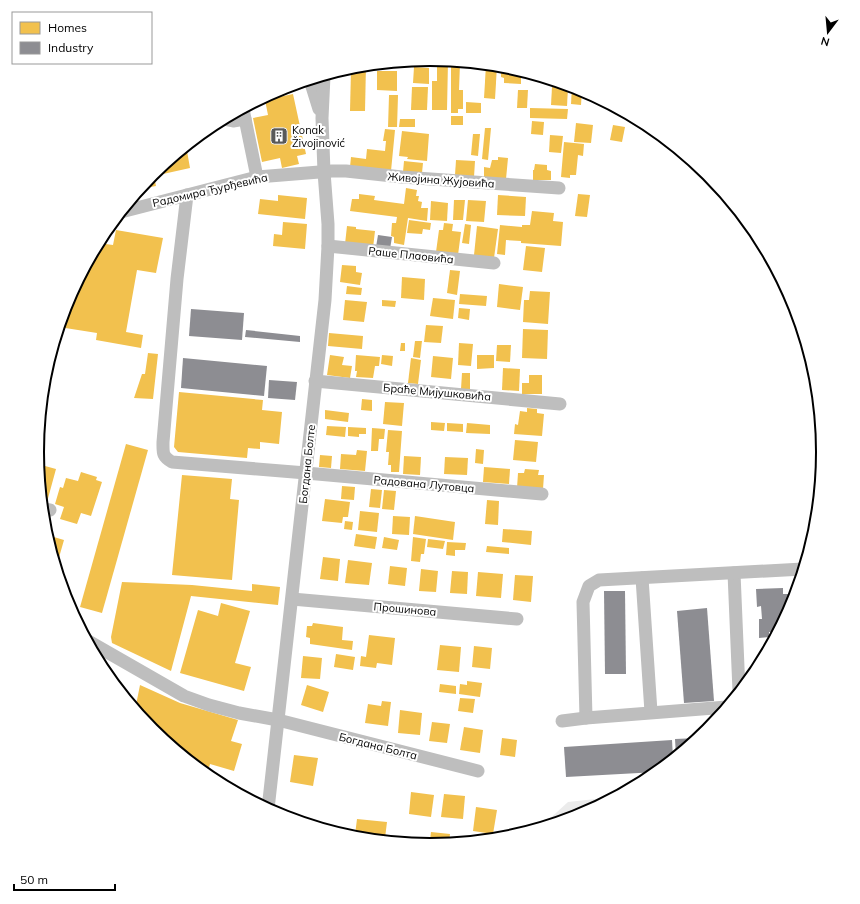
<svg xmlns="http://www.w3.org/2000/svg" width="860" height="904" font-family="Mulish,sans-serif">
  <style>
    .green { fill: #ebebeb }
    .homes { fill: #f2c14e }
    .industry { fill: #8d8d92 }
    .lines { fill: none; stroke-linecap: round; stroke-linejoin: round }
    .minor { stroke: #bebebe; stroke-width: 13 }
    .labels { text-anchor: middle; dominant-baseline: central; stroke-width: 4; stroke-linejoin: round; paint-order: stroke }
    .poi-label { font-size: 11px; fill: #000; stroke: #fff; text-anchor: start }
    .street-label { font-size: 11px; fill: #000; stroke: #fff }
    .rim { fill: none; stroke: #000; stroke-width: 2 }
  </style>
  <rect width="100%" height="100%" fill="#fff"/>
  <polygon class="green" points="614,797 580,815 543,827 544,824 568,802"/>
  <g class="homes">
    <polygon points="437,60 448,61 447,110 432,110 432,81 437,81"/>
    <polygon points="451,63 460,63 459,90 463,90 463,109 458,109 458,113 451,113"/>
    <polygon points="366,65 365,111 350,111 351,70"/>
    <polygon points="486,65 497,66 495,99 484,98"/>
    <polygon points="501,66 507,67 528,73 527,77 521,77 521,84 504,83 504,78 501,77"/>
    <polygon points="414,67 429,68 429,84 413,83"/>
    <polygon points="377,71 397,71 397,91 377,90"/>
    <polygon points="572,86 582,90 581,105 571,104"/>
    <polygon points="412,87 428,87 427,110 411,110"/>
    <polygon points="552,87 568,88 567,106 551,105"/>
    <polygon points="518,90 528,90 527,108 517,108"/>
    <polygon points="293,94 306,154 297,156 299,164 282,168 280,158 262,162 253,118 268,115 265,100"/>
    <polygon points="389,95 398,95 397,127 388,127"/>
    <polygon points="466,102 481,103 481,113 466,113"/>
    <polygon points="530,108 568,109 567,119 530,118"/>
    <polygon points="615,108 625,113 624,115 614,114"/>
    <rect x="451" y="116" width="12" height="9"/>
    <polygon points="400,119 415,119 415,127 399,127"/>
    <polygon points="532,121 544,122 543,135 531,134"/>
    <polygon points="576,123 593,125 591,143 574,142"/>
    <polygon points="613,125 625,127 622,142 610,140"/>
    <polygon points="485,128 491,128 488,160 482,159"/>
    <polygon points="385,129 395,130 391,171 350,167 351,157 366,159 367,149 385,151 386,141 383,141"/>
    <polygon points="402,131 429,134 427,161 407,159 408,157 399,156"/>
    <polygon points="473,134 480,134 478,156 471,155"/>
    <polygon points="550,135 563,136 561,153 549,152"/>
    <polygon points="564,142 584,144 583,156 578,155 576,175 570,175 570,178 561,177"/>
    <polygon points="188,144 190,150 187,151 190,168 154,176 156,186 140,189 152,174"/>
    <polygon points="498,157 508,158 506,179 484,177 484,167 490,168 492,160 498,160"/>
    <polygon points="456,160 475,161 474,177 455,175"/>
    <polygon points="404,161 423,163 422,173 403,172"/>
    <polygon points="535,164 547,165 547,170 551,171 551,180 533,180 533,170 534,170"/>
    <polygon points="406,188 417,190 416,196 419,196 418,201 422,202 421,208 428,208 427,221 408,218 404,245 394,243 394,237 391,236 392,223 396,223 397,217 350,211 352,199 359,199 359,194 375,196 374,200 404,204"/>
    <polygon points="578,194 590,195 587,217 575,216"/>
    <polygon points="278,195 307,198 305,219 258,214 260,199 278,201"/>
    <polygon points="498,195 526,197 525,216 497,215"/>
    <polygon points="454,200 465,200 463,220 453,220"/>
    <polygon points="468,200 486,201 484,222 466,221"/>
    <polygon points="431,201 448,203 447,221 430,220"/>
    <polygon points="532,211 554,213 553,221 563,222 561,246 521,243 521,241 506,240 505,255 497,254 500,225 522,227 522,225 530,225"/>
    <polygon points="409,220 431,223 430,230 423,229 422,234 407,233"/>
    <polygon points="283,222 307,224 305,249 273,246 274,234 282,235"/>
    <polygon points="444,223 453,224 452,231 461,232 458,255 436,252 439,230 443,230"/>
    <polygon points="465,224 471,225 469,244 462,243"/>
    <polygon points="347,226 356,227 356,229 375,231 373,248 345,244"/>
    <polygon points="477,226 498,229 494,258 474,255"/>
    <polygon points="116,230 163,238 156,273 137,270 126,332 143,335 141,348 96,340 97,333 59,327 67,301 98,243 113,245"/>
    <polygon points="526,246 545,248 542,272 523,270"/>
    <polygon points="342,265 356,266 356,272 362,273 360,285 340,282"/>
    <polygon points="450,270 460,271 457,295 447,293"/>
    <polygon points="402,277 425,279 424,300 401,298"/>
    <polygon points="499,284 523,287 520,310 497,307"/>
    <polygon points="347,286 362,288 361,295 346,294"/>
    <polygon points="530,291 550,292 548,324 523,322 524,300 529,300"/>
    <polygon points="460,294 487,296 486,306 459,304"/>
    <polygon points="433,298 455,300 453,319 430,316"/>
    <polygon points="345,300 367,302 364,322 343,320"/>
    <polygon points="382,300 396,301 395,307 382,306"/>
    <polygon points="459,308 470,309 469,320 458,318"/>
    <polygon points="426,325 443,326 441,343 424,342"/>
    <polygon points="523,329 548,330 547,359 522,358"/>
    <polygon points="329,333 363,336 362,349 328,346"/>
    <polygon points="415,341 422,341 420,358 413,357"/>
    <polygon points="401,343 405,343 405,351 400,351"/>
    <polygon points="459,343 473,344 471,366 458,365"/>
    <polygon points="497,345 511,345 510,362 496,361"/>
    <polygon points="148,353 158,354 153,399 134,398 142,374 145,374"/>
    <polygon points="330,355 344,357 342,365 352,366 350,378 327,375"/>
    <polygon points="356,355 380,357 379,366 375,366 373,378 356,377 357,371 355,371"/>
    <polygon points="382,355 393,356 392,366 381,364"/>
    <polygon points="477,355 494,355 494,368 477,369"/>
    <polygon points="433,356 453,358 451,379 431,377"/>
    <polygon points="411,358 421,360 418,384 408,383"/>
    <polygon points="503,368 520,369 519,391 502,390"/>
    <polygon points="462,373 470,373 470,389 461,389"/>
    <polygon points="529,375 542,375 542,394 522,394 522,383 529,383"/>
    <polygon points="179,392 263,400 262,410 282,412 279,444 260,442 260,449 248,448 247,458 178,452 174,447"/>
    <polygon points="362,399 372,400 372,411 361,410"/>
    <polygon points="385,402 404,403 402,426 383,424"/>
    <polygon points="527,408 537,409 537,413 544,414 542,436 514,434 515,424 518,425 520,411 527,412"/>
    <polygon points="325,410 349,413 348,422 325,419"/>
    <polygon points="431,422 445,423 444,431 431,430"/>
    <polygon points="447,423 463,424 463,432 447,431"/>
    <polygon points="467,423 490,425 490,434 466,433"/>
    <polygon points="327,426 346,427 345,437 326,435"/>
    <polygon points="348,427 366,428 366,434 359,434 359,437 348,436"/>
    <polygon points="372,428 385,429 384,439 379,439 378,451 371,451"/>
    <polygon points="388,430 402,431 399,472 391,472 391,465 388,465 389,452 386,452"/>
    <polygon points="515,440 538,442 536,462 513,460"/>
    <polygon points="126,444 148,450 102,613 80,607"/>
    <polygon points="476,449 484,450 483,464 475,463"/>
    <polygon points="357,450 367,451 365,471 340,469 341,454 356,455"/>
    <polygon points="320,455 332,456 331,468 319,467"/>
    <polygon points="404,456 421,457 420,475 403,474"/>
    <polygon points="445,457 468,458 467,475 444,474"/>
    <polygon points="45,466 56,469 47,502 42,501 40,481"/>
    <polygon points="484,467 510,469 509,484 483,482"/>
    <polygon points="525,469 539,470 538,475 544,475 543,489 517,488 518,473 524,473"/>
    <polygon points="81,472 97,477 96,480 102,482 91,516 81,513 77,524 60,519 64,507 55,504 60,487 63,488 66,478 78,481"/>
    <polygon points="182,475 232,479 230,499 239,500 232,580 172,575"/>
    <polygon points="342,486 355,487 354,500 341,499"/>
    <polygon points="371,489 382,490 380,508 369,507"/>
    <polygon points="384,490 396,491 394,510 382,509"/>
    <polygon points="325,499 350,502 348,517 343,517 342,523 322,521"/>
    <polygon points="487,500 499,501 498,525 485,524"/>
    <polygon points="360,511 379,513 377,532 358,530"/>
    <polygon points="393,516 410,517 409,535 392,534"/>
    <polygon points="415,516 455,522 453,540 413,534"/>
    <polygon points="345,521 353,522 352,530 344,529"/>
    <polygon points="503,529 532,531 531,545 502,542"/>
    <polygon points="356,534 377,537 375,549 354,546"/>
    <polygon points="47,535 64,540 56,568 56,565"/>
    <polygon points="384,537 399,540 397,550 382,548"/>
    <polygon points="413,537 426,539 424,554 421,554 420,562 411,561"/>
    <polygon points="428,539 445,541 443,549 427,547"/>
    <polygon points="447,542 466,543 465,550 455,550 455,556 446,555"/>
    <polygon points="487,546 509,548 509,554 486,552"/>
    <polygon points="323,557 340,559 338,581 320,579"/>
    <polygon points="348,560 372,563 369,585 345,583"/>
    <polygon points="390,566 407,568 405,586 388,584"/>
    <polygon points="421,569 438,571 436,592 419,591"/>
    <polygon points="452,571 468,572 467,594 450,593"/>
    <polygon points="478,572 503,574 501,598 476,596"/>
    <polygon points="515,575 533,576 531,602 513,600"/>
    <polygon points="122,582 192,585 252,591 252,584 280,587 278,605 191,596 171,671 112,643 111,637"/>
    <polygon points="221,603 250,611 235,663 251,667 244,691 180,673 198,610 218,616"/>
    <polygon points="313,623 343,627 342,640 353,641 352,650 310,644 310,638 306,637 307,626 312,626"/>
    <polygon points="369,635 395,638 392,665 377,663 376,668 360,666 361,656 366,657"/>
    <polygon points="440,645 461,647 459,672 437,670"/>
    <polygon points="474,646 492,648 490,669 472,667"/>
    <polygon points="336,654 355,657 353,670 334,667"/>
    <polygon points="303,656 322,658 320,679 301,678"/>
    <polygon points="467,681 482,683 480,697 459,694 460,684 467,685"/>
    <polygon points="440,684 456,686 456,694 439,692"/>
    <polygon points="140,685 180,703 238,720 231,741 242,744 234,771 210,764 207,775 152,730 142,718 143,714 137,712 135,710"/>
    <polygon points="307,685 329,692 323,712 301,705"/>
    <polygon points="460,698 475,699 473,713 458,711"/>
    <polygon points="382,701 391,702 388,726 365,723 368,704 381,706"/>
    <polygon points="400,710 422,713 420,735 398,733"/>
    <polygon points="432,722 450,724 447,743 429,741"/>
    <polygon points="464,727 483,730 480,753 460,750"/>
    <polygon points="502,738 517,740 515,757 500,755"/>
    <polygon points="294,755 318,758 313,786 290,782"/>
    <polygon points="411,792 434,795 431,817 409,814"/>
    <polygon points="444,794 465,796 463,819 441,817"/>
    <polygon points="476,807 497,810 493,834 473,831"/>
    <polygon points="357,819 387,822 385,838 355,835"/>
    <polygon points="302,821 317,823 317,826 302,822"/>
    <polygon points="431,832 450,834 449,842 430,840"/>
    <polygon points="466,837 477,837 476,840 465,842"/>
  </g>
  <g class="industry">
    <polygon points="378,235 392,237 390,249 376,247"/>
    <polygon points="191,309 244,313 242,340 189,336"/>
    <polygon points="246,330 300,336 300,342 245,337"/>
    <polygon points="183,358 267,366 264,396 181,388"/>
    <polygon points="269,380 297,382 295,400 268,398"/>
    <polygon points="783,588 783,594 788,594 789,611 777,632 769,632 769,637 759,638 759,619 762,619 761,606 757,607 756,589"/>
    <polygon points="604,591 625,591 626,674 605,674"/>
    <polygon points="707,608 714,701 684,703 677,611"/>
    <polygon points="698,738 690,744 676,756 675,739"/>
    <polygon points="672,740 673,758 657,772 566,777 564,747"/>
  </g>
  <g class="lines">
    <g class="minor">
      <polyline points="310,80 319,109"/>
      <polyline points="243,109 257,177"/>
      <polyline points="223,119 233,121 245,119"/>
      <path d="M187 195 177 279 163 442C163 453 162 456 172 462L306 473 542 494"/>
      <polyline points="121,212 257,177 332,171 346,171 402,177 559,188"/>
      <polyline points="328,246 494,263"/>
      <polyline points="315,381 560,404"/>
      <polyline points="43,509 50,510"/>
      <polyline points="734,573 739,691"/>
      <polyline points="642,578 651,712"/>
      <polyline points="292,599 517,619"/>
      <polyline points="88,641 184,696 209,705 239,713 278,720 478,771"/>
      <polyline points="586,718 583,602 589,586 599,580 803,569"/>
      <polyline points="562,721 586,718 727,707"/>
      <polyline points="268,809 325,300 328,246 328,224 324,172 322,118 324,76"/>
    </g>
  </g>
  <defs>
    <symbol id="building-square" viewBox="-11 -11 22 22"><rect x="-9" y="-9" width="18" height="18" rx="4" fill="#595959" stroke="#fff"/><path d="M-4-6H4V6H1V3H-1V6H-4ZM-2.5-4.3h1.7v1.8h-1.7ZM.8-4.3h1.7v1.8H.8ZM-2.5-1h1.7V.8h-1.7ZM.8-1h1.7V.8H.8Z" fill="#fff"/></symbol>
  </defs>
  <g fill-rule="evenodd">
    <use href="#building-square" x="269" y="126" width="20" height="20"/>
  </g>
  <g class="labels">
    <g class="poi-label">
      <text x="292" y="130">Konak<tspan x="292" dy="13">Živojinović</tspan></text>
    </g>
    <g class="street-label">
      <text transform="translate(441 180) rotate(4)">Живојина Жујовића</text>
      <text transform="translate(210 190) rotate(-13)">Радомира Ђурђевића</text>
      <text transform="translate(411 255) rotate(6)">Раше Плаовића</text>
      <text transform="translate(437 392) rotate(5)">Браће Мијушковића</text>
      <text transform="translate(307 464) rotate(-84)">Богдана Болте</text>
      <text transform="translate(424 484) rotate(5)">Радована Лутовца</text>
      <text transform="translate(405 609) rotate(5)">Прошинова</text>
      <text transform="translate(378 746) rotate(14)">Богдана Болта</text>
    </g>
  </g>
  <path d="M0 0H860V904H0ZM44 452a386 386 0 1 1 772 0a386 386 0 1 1-772 0Z" fill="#fff" fill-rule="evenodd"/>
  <path class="rim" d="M44 452a386 386 0 1 1 772 0a386 386 0 1 1-772 0Z"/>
  <rect x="12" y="12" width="140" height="52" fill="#ffffff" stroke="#999999"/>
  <rect x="20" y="22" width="20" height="12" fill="#f2c14e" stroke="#999999"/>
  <text x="48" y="32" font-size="12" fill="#000000">Homes</text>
  <rect x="20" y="42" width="20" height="12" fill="#8d8d92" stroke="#999999"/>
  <text x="48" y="52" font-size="12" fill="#000000">Industry</text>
  <g transform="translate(828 32) rotate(196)" stroke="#ffffff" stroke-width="3" paint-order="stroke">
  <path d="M0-3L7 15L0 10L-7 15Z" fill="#000000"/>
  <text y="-6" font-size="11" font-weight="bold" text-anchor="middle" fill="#000000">N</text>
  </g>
  <path d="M14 884v6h101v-6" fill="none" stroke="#000000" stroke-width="2"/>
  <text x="20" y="884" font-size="12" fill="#000000" stroke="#ffffff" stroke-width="3" paint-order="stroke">50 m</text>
</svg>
